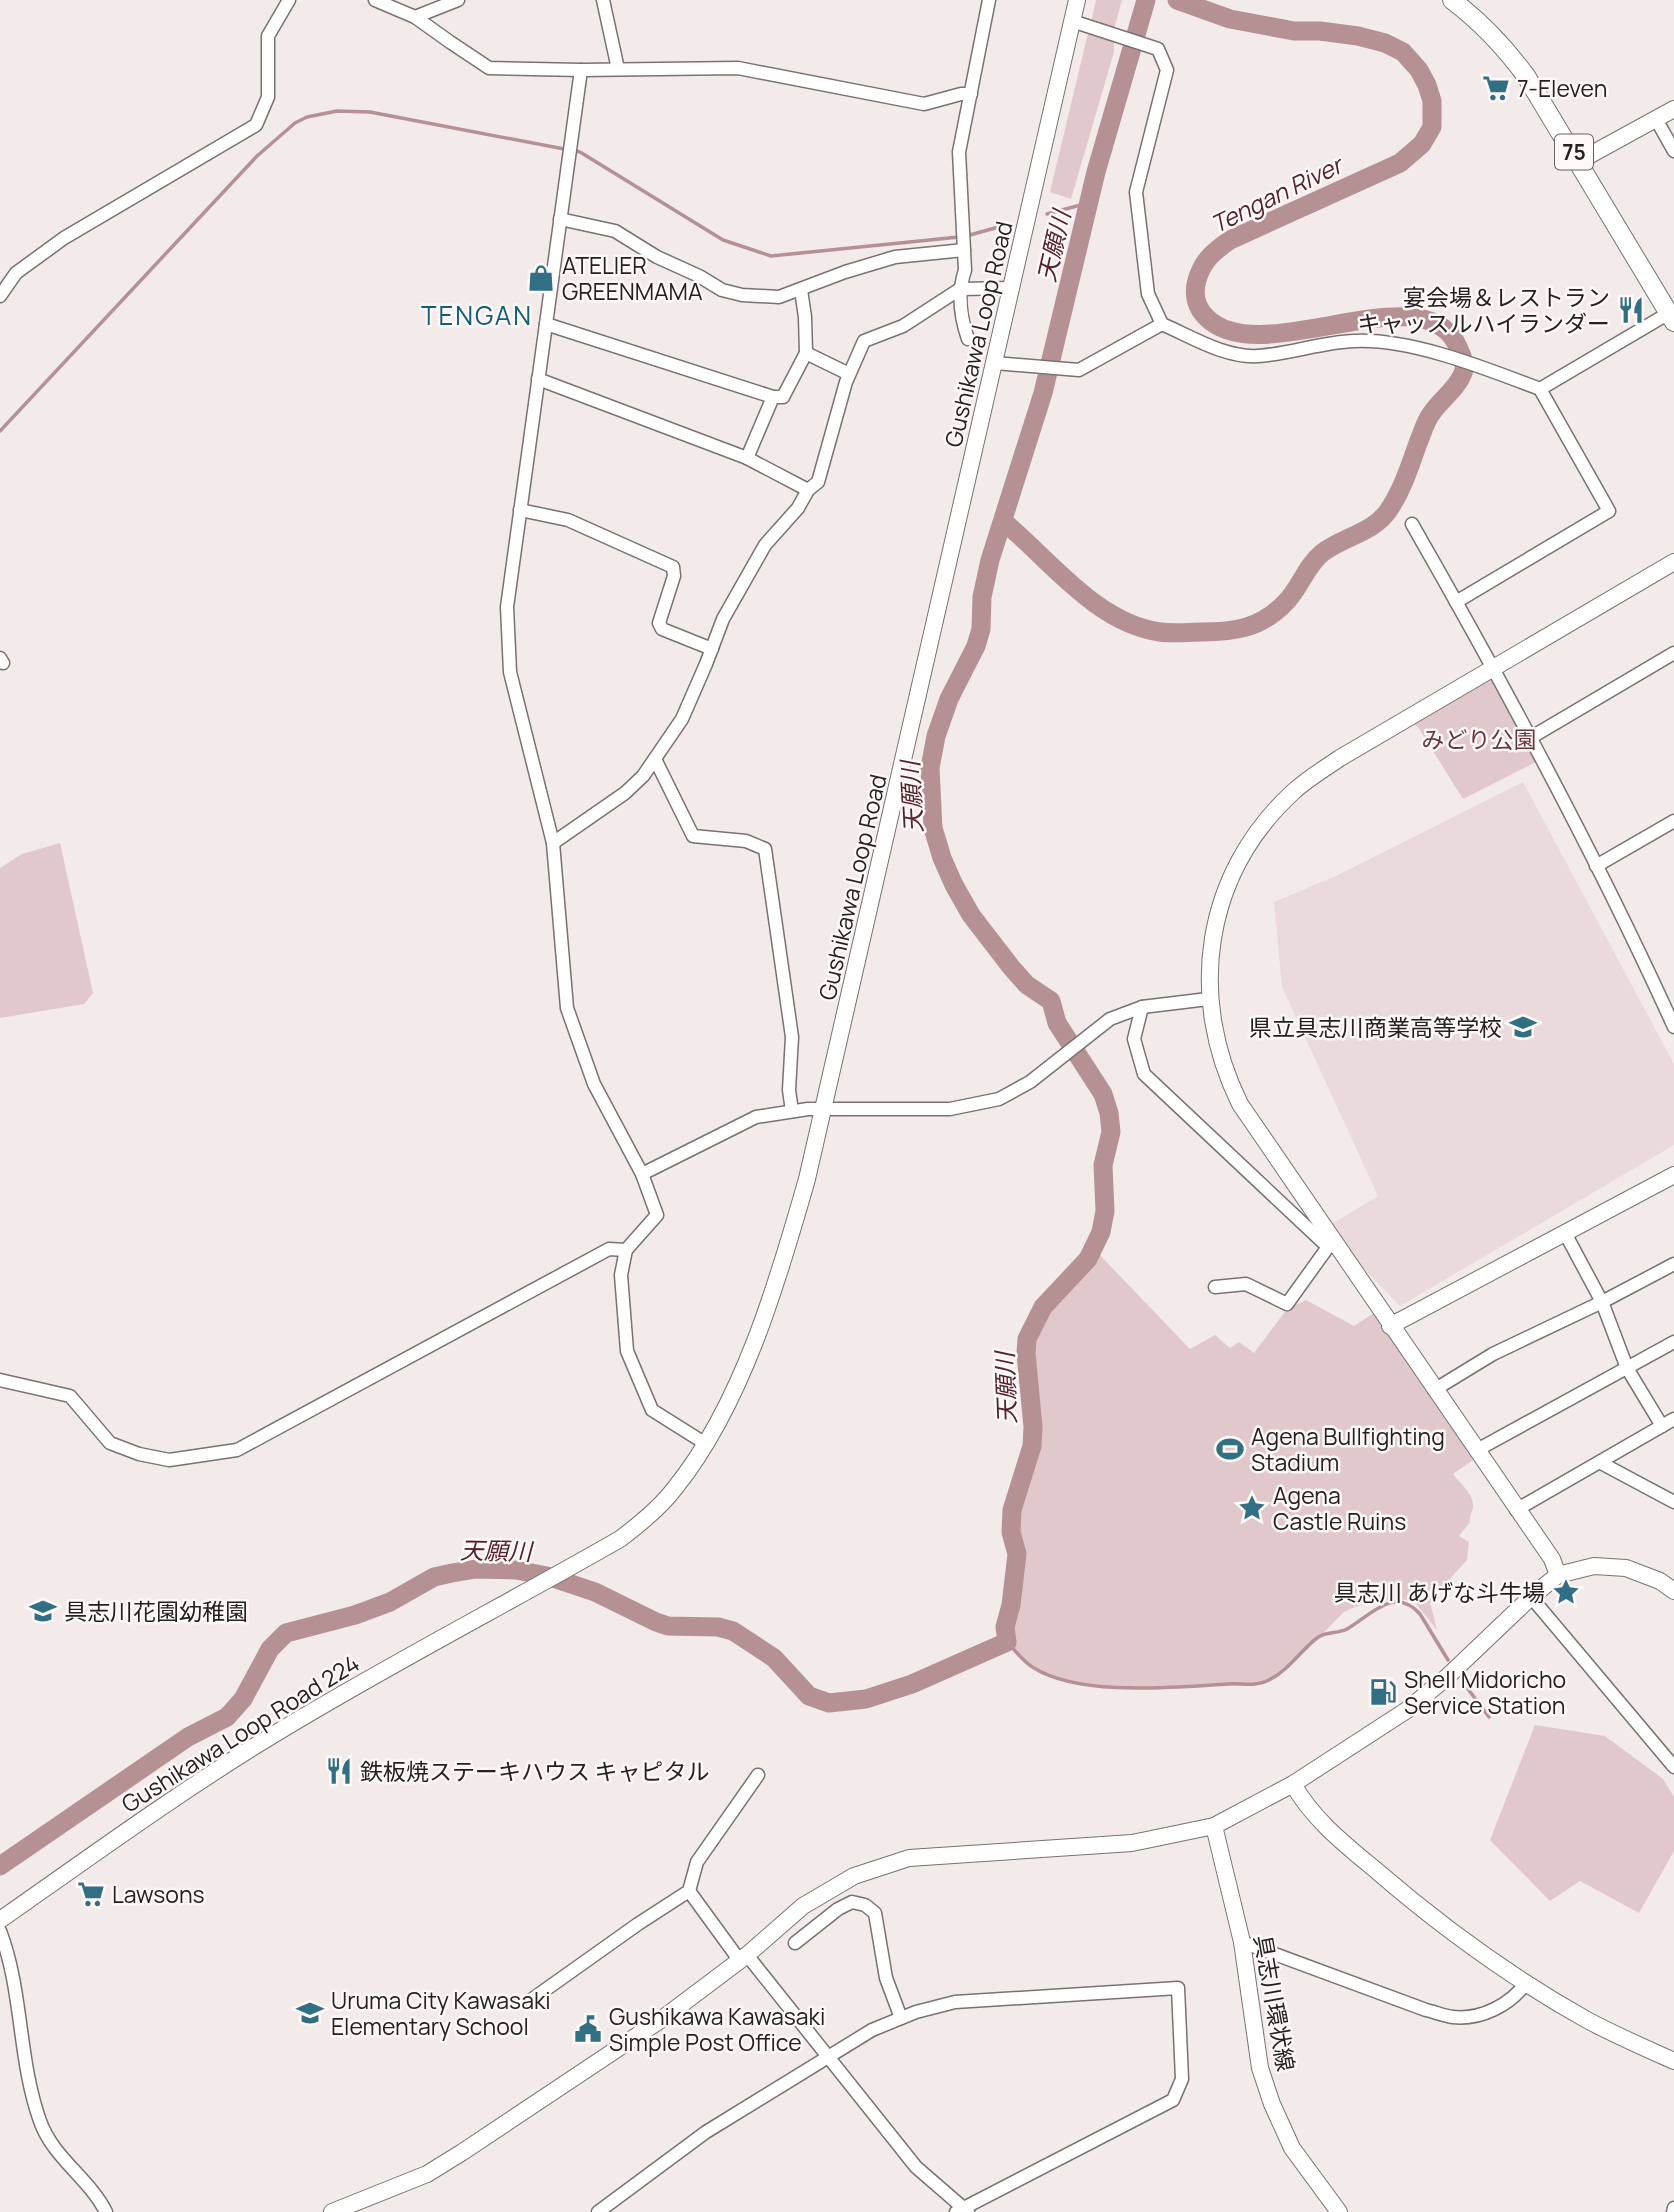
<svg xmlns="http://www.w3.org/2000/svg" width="1674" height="2212" font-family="Manrope,'Noto Sans JP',sans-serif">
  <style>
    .built { fill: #ebdadb }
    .green { fill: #e1c9cb }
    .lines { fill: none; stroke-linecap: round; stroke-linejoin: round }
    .stream { stroke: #b69194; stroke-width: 3.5 }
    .river { stroke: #b69194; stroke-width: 19 }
    .street-casing { stroke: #797172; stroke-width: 15 }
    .secondary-casing { stroke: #797172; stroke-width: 18 }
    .primary-casing { stroke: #797172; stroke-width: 20 }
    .street { stroke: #fff; stroke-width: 12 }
    .secondary { stroke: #fff; stroke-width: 16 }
    .primary { stroke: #fff; stroke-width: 18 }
    .labels { text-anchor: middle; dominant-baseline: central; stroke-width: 5; stroke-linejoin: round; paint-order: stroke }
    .shield { fill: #fff8f8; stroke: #666262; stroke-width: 2 }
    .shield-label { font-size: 21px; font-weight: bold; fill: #242121 }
    .poi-label { font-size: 23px; fill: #242121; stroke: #fff8f8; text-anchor: start }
    .street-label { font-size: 23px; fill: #242121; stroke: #fff8f8 }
    .park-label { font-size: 23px; fill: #69353b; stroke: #fff8f8 }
    .water-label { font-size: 24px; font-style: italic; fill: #54222a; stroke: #fff8f8 }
    .quarter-label { font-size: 26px; letter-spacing: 2px; fill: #106078; stroke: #fff8f8 }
  </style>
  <rect width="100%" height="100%" fill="#f3eaea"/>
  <polygon class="built" points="1523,782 1674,1064 1674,1145 1400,1306 1325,1228 1378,1196 1282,987 1274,902 1338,875"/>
  <g class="green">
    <polygon points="1096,0 1122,0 1114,29 1091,22"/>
    <polygon points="1088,33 1114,40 1114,52 1071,199 1050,192"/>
    <polygon points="1494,668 1538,761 1463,799 1418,727 1406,720"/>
    <polygon points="60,843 93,993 84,1004 0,1018 0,868 22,854"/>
    <path d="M1094 1249 1190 1349 1215 1335 1230 1348 1239 1342 1254 1353 1287 1309 1306 1300 1354 1326 1377 1311 1480 1455 1453 1474C1459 1482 1473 1494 1473 1504 1474 1511 1469 1514 1470 1522L1459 1536 1469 1542 1467 1560 1435 1595 1430 1603 1437 1630 1413 1600C1390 1599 1365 1601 1344 1612 1325 1630 1289 1673 1265 1682 1248 1688 1226 1684 1208 1685 1151 1687 1062 1699 1020 1655 1015 1650 1009 1645 1007 1639 1002 1620 1018 1579 1017 1555 1016 1539 1008 1526 1012 1508 1018 1480 1032 1456 1033 1427 1033 1400 1020 1363 1028 1337 1040 1299 1075 1282 1094 1249Z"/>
    <polygon points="1535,1725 1605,1736 1663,1779 1674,1797 1674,1851 1639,1913 1580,1881 1550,1901 1490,1840"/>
  </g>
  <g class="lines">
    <g class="stream">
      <polyline points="1047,214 1088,203"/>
      <polyline points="966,236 1006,225"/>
      <polyline points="0,431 257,156 295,123 307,117 337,111 370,112 580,152 723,240 771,256 959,237"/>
      <path d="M1007 1642C1015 1650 1024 1663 1034 1668 1081 1697 1174 1687 1228 1684 1242 1683 1256 1687 1269 1680 1289 1670 1300 1651 1317 1638 1325 1631 1338 1634 1347 1629 1370 1616 1394 1585 1420 1614L1448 1660"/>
      <polyline points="1462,1681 1489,1717"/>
    </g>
    <g class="river">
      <path d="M1003 521C1050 560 1096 623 1160 632 1174 634 1189 632 1202 632 1235 632 1260 628 1284 604 1300 589 1305 567 1322 553 1342 537 1373 533 1388 511 1402 491 1410 466 1418 443 1422 434 1425 422 1431 414 1440 400 1457 389 1463 373 1467 364 1460 351 1456 343 1419 273 1261 371 1207 318 1196 308 1193 294 1197 280 1203 260 1213 252 1230 240L1400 163 1422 144 1432 127V101L1427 85 1419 70 1403 52 1385 43 1358 36 1320 31H1294L1230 19 1177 0"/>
      <polyline points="0,1866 188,1737 227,1717 243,1699 270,1649 286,1633 355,1615 390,1602 434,1577 452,1573 476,1569 516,1570 547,1576 595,1592 656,1622 668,1626 718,1627 733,1631 774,1658 809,1696 829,1703 866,1699 912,1684 1007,1642 1005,1627 1011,1605 1017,1554 1011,1532 1012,1510 1032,1446 1033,1427 1026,1353 1027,1339 1043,1307 1088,1259 1101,1232 1105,1211 1103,1165 1111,1132 1109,1113 1103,1094 1057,1023 1051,1001 1027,985 1011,967 971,915 954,885 942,858 933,828 930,768 936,736 949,699 976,646 981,629 982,597 990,560 1043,393 1096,172 1146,0"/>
    </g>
    <defs>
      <g id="street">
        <polyline points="375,0 415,17 450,42 489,68 581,70 738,68 924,104 961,94 971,94"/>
        <polyline points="603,0 618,69"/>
        <polyline points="415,17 458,0"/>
        <path d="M1072 21 1158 49 1167 70 1136 192 1148 294 1162 324C1192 337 1225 358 1258 356 1290 354 1322 342 1354 341 1411 338 1487 369 1540 389L1609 511 1456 602"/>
        <polyline points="581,70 507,607 510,672 553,843 567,1008 594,1084 642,1174 657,1215 626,1250 621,1275 627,1351 652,1410 706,1444"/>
        <polyline points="1656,119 1674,151"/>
        <polyline points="560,219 615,231 657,257 699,276 722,290 742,295 779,297 845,272 895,257 964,250"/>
        <polyline points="801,290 805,317 806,353 849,374"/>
        <polyline points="0,296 16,273 64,238 256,125 268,97 268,36 289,0"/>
        <polyline points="546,324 773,397 783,397 806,353"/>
        <path d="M968 339C960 316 957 294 965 270L959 152 989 0"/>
        <polyline points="995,363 1079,370 1162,324"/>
        <polyline points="538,379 747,458 808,490"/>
        <polyline points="1540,389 1669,313"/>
        <polyline points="747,458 773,397"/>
        <polyline points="520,510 568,520 673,567 674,576 659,623 662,629 712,649"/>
        <path d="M1412 524C1506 688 1596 855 1674 1027"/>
        <polyline points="0,658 3,663"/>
        <polyline points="1530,738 1674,653"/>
        <polyline points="655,759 693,836 746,841 765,849 792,1037 789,1090 792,1111"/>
        <polyline points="553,843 625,793 643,776 682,719 706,664 723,619 765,545 798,508 808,490 818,482 846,382 864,341 903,326 960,289 1012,288"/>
        <polyline points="1596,866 1674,821"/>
        <polyline points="1142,1007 1134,1039 1144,1074 1328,1247 1334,1243"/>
        <polyline points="642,1174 756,1117 808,1109 950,1109 999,1099 1030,1082 1110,1019 1142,1007 1208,999"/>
        <polyline points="1565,1233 1602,1302 1627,1368 1662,1426"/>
        <polyline points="1215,1287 1246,1284 1287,1304 1328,1247"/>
        <polyline points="0,1380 70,1396 110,1443 139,1454 169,1460 237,1450 609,1249 626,1250"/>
        <polyline points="1434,1390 1493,1354 1602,1302 1674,1264"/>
        <polyline points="1477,1450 1674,1342"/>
        <polyline points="1601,1463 1674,1502"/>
        <polyline points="1516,1510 1674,1419"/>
        <polyline points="1531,1597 1674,1767"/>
        <polyline points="689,1891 740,1961"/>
        <path d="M0 1931C23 1991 18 2060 40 2121 53 2158 89 2178 106 2212"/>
        <path d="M1242 1942 1426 2010C1435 2012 1444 2016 1453 2017 1481 2020 1510 2005 1526 1983"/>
        <polyline points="795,1943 838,1909 852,1902 865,1905 875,1913 886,1978 901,2018"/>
        <polyline points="747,1955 916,2167 968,2212"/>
        <polyline points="531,2000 638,1924 689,1891 697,1862 758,1775"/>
        <polyline points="598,2212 706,2132 872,2030 916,2012 955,2002 1178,1988 1182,2079 1173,2100 956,2212"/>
        <polyline points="1673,2212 1674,2208"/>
      </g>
      <g id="secondary">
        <polyline points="1579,161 1674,109"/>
        <polyline points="1390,1326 1674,1175"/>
        <path d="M1558 1575 1552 1559 1240 1104C1187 997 1203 875 1293 792 1307 779 1324 769 1340 758L1674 562"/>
        <path d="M1293 1784C1313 1820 1347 1846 1378 1872 1443 1928 1512 1978 1587 2020 1615 2035 1645 2048 1674 2061"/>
        <polyline points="1214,1826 1242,1942 1260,2068 1272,2104 1292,2148 1339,2212"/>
        <path d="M0 1920C90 1857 179 1792 273 1735 386 1666 505 1605 620 1539 640 1524 660 1508 675 1488 742 1405 778 1281 807 1179L1077 0"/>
        <polyline points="332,2212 427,2174 461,2153 662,2019 747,1955 803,1906 854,1876 909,1858 1132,1843 1214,1826 1293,1784 1407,1710 1447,1677 1531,1597 1558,1575 1594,1566 1626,1568 1660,1581 1674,1591"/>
      </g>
      <path id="primary" d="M1452 0C1481 22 1504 46 1526 76L1674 322"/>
    </defs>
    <use href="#street" class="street-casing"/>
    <use href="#secondary" class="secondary-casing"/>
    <use href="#primary" class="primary-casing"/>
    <use href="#street" class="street"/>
    <use href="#secondary" class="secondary"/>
    <use href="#primary" class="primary"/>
  </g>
  <defs>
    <symbol id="supermarket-bare" viewBox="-9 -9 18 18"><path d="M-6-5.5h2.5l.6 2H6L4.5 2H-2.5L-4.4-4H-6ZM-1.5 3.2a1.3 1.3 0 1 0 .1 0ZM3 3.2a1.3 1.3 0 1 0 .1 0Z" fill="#306f84" stroke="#fff8f8" stroke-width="2.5" paint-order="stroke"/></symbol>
    <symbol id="shop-bare" viewBox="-9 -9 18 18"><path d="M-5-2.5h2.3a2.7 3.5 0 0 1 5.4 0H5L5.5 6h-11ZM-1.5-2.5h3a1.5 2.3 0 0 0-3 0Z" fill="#306f84" stroke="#fff8f8" stroke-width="2.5" paint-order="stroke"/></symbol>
    <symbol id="restaurant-bare" viewBox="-9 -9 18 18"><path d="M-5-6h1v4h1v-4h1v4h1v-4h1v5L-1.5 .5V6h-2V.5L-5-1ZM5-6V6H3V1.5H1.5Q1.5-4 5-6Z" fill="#306f84" stroke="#fff8f8" stroke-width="2.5" paint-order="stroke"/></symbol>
    <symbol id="school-bare" viewBox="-9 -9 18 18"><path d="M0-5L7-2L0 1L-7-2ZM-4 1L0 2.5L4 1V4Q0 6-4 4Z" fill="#306f84" stroke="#fff8f8" stroke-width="2.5" paint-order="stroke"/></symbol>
    <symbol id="stadium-bare" viewBox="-9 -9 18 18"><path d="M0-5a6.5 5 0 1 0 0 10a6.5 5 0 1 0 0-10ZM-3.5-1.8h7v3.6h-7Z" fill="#306f84" stroke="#fff8f8" stroke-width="2.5" paint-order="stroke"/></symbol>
    <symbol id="sight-bare" viewBox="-9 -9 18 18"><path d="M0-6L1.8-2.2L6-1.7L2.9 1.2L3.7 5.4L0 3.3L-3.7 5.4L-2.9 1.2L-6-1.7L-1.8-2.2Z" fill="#306f84" stroke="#fff8f8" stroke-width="2.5" paint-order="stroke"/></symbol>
    <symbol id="fuel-bare" viewBox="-9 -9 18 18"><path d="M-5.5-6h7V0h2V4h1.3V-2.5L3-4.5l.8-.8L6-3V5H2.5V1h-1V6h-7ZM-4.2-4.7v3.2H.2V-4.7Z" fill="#306f84" stroke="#fff8f8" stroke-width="2.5" paint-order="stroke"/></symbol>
    <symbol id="civic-bare" viewBox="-9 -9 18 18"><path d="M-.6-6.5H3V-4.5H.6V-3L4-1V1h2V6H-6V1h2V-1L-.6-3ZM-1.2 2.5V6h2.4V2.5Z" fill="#306f84" stroke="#fff8f8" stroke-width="2.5" paint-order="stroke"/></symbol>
  </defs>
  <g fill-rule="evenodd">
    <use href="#supermarket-bare" x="1477" y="69" width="38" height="38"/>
    <use href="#shop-bare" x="522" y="259" width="38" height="38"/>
    <use href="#restaurant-bare" x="1612" y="291" width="38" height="38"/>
    <use href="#school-bare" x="1504" y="1008" width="38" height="38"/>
    <use href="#stadium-bare" x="1211" y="1430" width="38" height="38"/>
    <use href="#sight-bare" x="1233" y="1489" width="38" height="38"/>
    <use href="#sight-bare" x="1547" y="1573" width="38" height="38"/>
    <use href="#school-bare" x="24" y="1592" width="38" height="38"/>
    <use href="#fuel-bare" x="1364" y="1673" width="38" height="38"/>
    <use href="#restaurant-bare" x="320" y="1752" width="38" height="38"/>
    <use href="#supermarket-bare" x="72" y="1875" width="38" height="38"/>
    <use href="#school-bare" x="291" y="1994" width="38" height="38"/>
    <use href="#civic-bare" x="569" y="2010" width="38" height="38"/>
  </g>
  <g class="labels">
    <rect class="shield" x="1555" y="134.5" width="38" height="35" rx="5"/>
    <g class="shield-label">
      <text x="1574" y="152">75</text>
    </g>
    <g class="poi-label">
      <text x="1517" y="88">7-Eleven</text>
      <text x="562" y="265">ATELIER<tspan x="562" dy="26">GREENMAMA</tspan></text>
      <text x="1610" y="297" text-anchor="end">宴会場＆レストラン<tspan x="1610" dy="26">キャッスルハイランダー</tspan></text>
      <text x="1502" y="1027" text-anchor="end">県立具志川商業高等学校</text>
      <text x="1251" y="1436">Agena Bullfighting<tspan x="1251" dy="26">Stadium</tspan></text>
      <text x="1273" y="1495">Agena<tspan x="1273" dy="26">Castle Ruins</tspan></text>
      <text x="1545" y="1592" text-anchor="end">具志川 あげな斗牛場</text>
      <text x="64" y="1611">具志川花園幼稚園</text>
      <text x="1404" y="1679">Shell Midoricho<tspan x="1404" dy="26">Service Station</tspan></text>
      <text x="360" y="1771">鉄板焼ステーキハウス キャピタル</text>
      <text x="112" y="1894">Lawsons</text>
      <text x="331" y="2000">Uruma City Kawasaki<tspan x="331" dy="26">Elementary School</tspan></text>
      <text x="609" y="2016">Gushikawa Kawasaki<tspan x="609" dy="26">Simple Post Office</tspan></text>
    </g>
    <g class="street-label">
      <text transform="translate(978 334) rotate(-77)">Gushikawa Loop Road</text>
      <text transform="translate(852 887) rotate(-77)">Gushikawa Loop Road</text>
      <text transform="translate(240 1733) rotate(-32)">Gushikawa Loop Road 224</text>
      <text transform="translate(1275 2003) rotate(80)">具志川環状線</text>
    </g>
    <g class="park-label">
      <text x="1479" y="739">みどり公園</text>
    </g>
    <g class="water-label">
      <text transform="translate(1276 194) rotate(-26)">Tengan River</text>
      <text transform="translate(1053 246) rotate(-77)">天願川</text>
      <text transform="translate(911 797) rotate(-93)">天願川</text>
      <text transform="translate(1005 1388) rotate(-92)">天願川</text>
      <text transform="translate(496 1550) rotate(1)">天願川</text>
    </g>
    <g class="quarter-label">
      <text x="477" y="315">TENGAN</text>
    </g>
  </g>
</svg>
